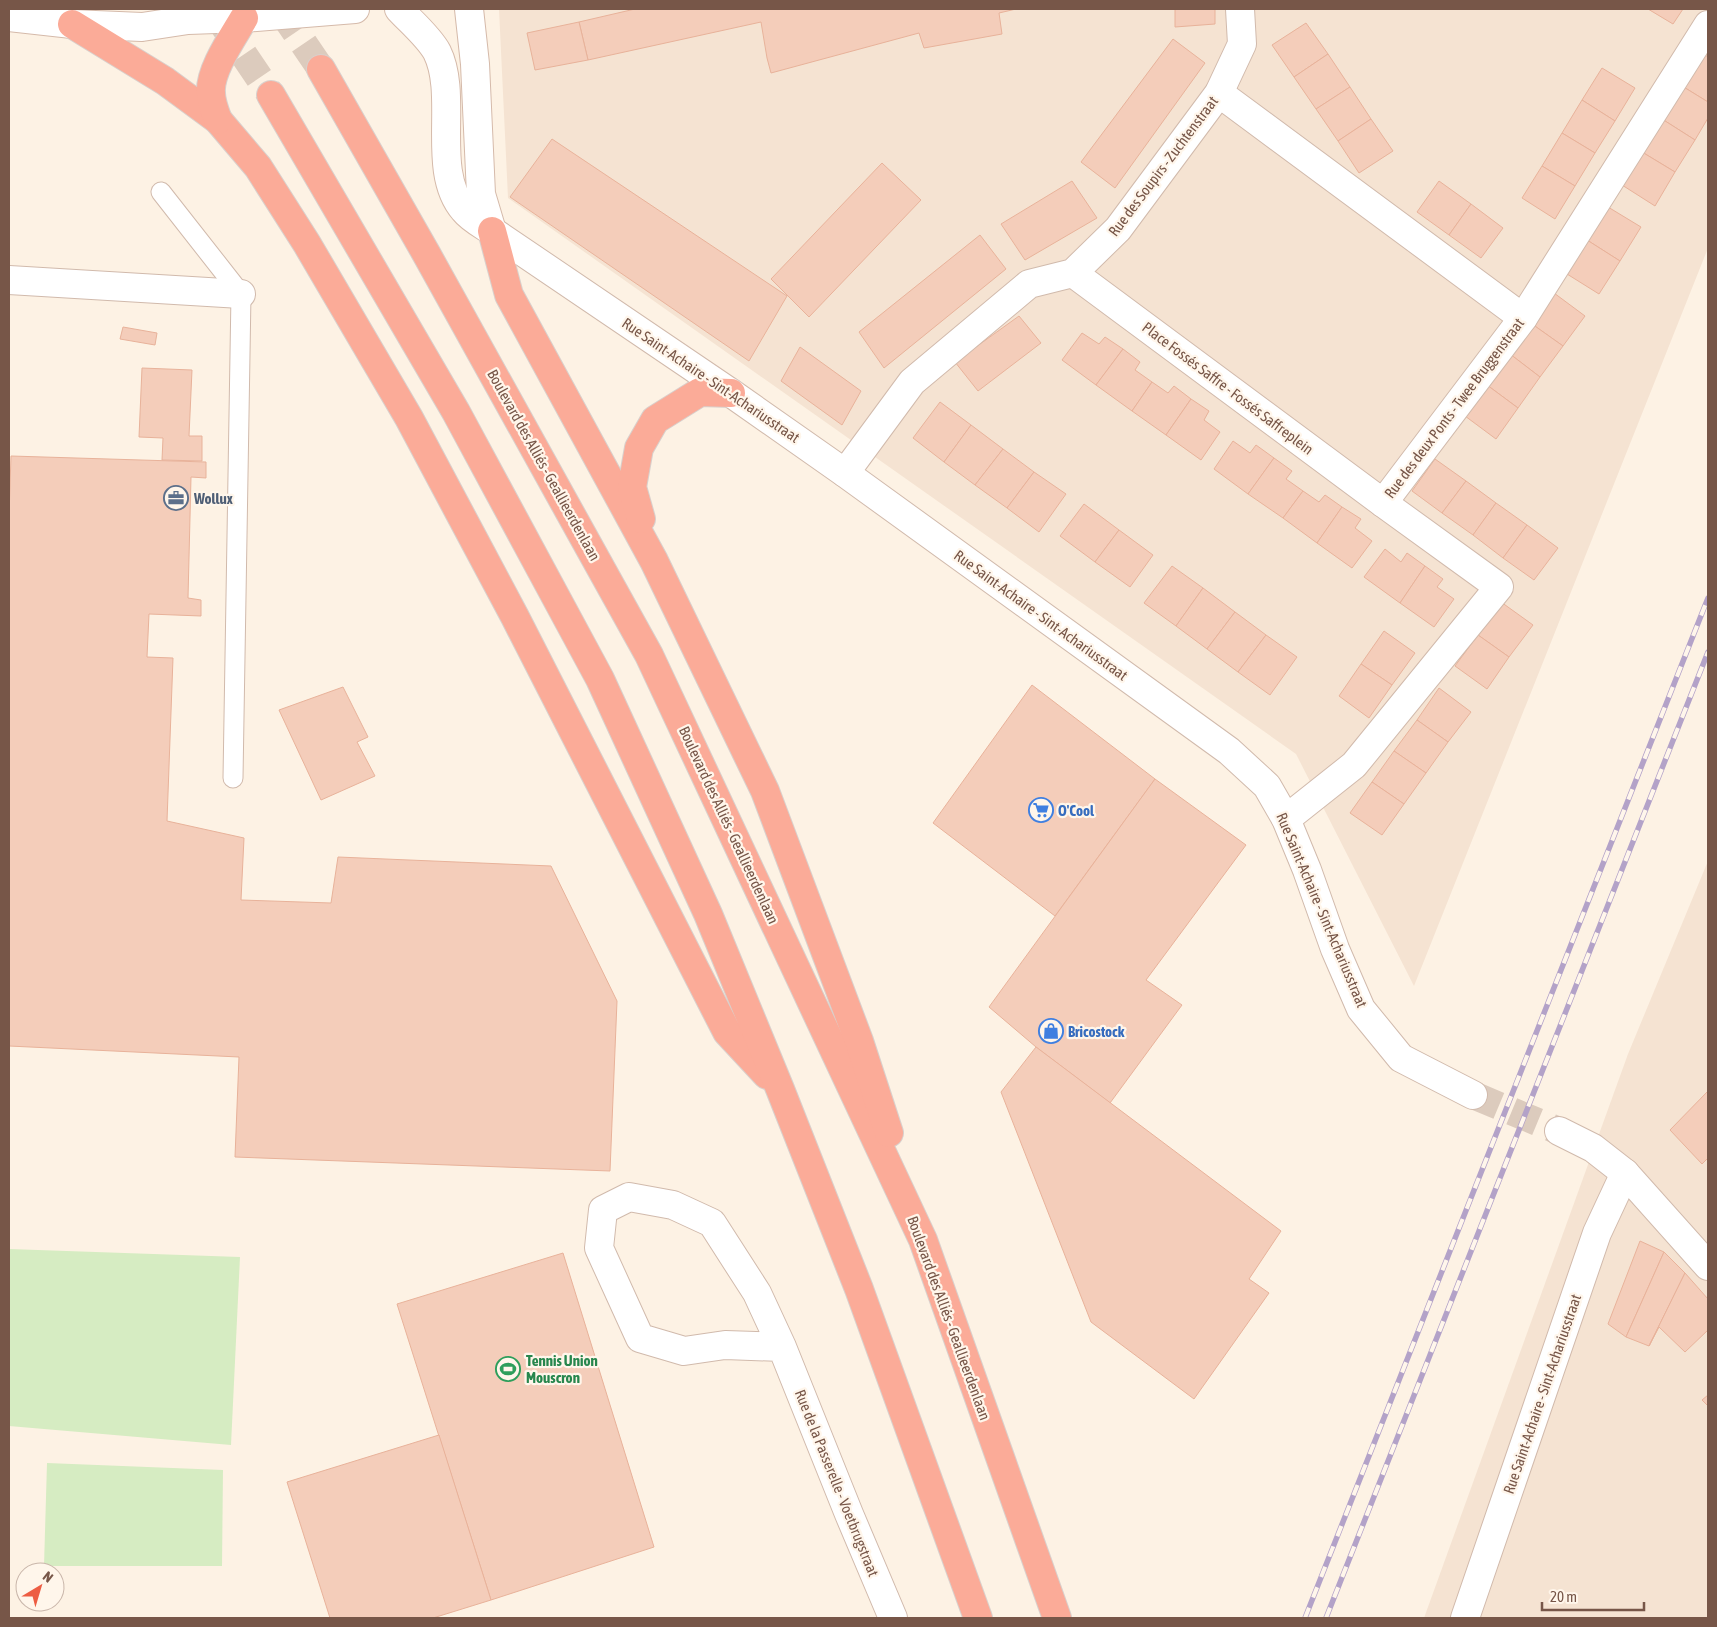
<svg xmlns="http://www.w3.org/2000/svg" width="1717" height="1627" font-family="'Asap Condensed',sans-serif">
  <style>
    .residential { fill: #f5e3d2 }
    .green { fill: #d6ecc2 }
    .building { fill: #f4cdba; stroke: #e8b29a }
    .lines { fill: none; stroke-linecap: round; stroke-linejoin: round }
    .street-tunnel { stroke: #dccbbd; stroke-width: 28; stroke-dasharray: 28 14; stroke-linecap: butt }
    .highway-tunnel { stroke: #dccbbd; stroke-width: 28; stroke-dasharray: 28 14; stroke-linecap: butt }
    .lane-casing { stroke: #d1baac; stroke-width: 21 }
    .street-casing { stroke: #d1baac; stroke-width: 30 }
    .secondary-casing { stroke: #d5baaa; stroke-width: 30 }
    .highway-casing { stroke: #d9d0cc; stroke-width: 30 }
    .lane { stroke: #fff; stroke-width: 19 }
    .street { stroke: #fff; stroke-width: 28 }
    .secondary { stroke: #fff; stroke-width: 28 }
    .highway { stroke: #fbab98; stroke-width: 28 }
    .rail-casing { stroke: #b3a2c8; stroke-width: 5.5 }
    .rail { stroke: #fff6eb; stroke-width: 4; stroke-dasharray: 11; stroke-linecap: butt }
    .labels { text-anchor: middle; dominant-baseline: central; stroke-width: 4.5; stroke-linejoin: round; paint-order: stroke }
    .street-label { font-size: 15px; fill: #775648; stroke: #fff6eb }
    .service-label { font-size: 15px; font-weight: bold; fill: #4e5e75; stroke: #fff6eb; text-anchor: start }
    .shop-label { font-size: 15px; font-weight: bold; fill: #366cbe; stroke: #fff6eb; text-anchor: start }
    .leisure-label { font-size: 15px; font-weight: bold; fill: #27864d; stroke: #fff6eb; text-anchor: start }
  </style>
  <rect width="100%" height="100%" fill="#fdf2e4"/>
  <g class="residential">
    <polygon points="499,9 1708,9 1708,248 1414,986 1296,754 508,198"/>
    <polygon points="1708,861 1708,1618 1424,1618 1628,1054"/>
  </g>
  <g class="green">
    <polygon points="9,1249 240,1257 231,1445 9,1426"/>
    <polygon points="47,1463 223,1470 222,1566 44,1566"/>
  </g>
  <g class="building">
    <polygon points="635,9 1016,9 999,13 1002,34 924,48 919,33 771,73 767,58 761,22 588,60 579,22"/>
    <polygon points="1175,9 1215,9 1215,24 1175,27"/>
    <polygon points="1648,9 1683,9 1673,24"/>
    <polygon points="579,22 588,60 535,70 527,33"/>
    <polygon points="1306,23 1328,54 1294,77 1272,45"/>
    <polygon points="1173,39 1205,63 1115,188 1081,162"/>
    <polygon points="1702,53 1708,57 1708,102 1682,86"/>
    <polygon points="1328,54 1350,87 1316,109 1294,77"/>
    <polygon points="1602,68 1635,88 1615,121 1582,100"/>
    <polygon points="1682,86 1708,102 1708,118 1695,140 1662,119"/>
    <polygon points="1350,87 1371,119 1338,141 1316,109"/>
    <polygon points="1582,100 1615,121 1595,153 1562,133"/>
    <polygon points="1371,119 1393,151 1359,173 1338,141"/>
    <polygon points="1662,119 1695,140 1675,172 1642,152"/>
    <polygon points="1562,133 1595,153 1575,186 1542,166"/>
    <polygon points="552,139 787,296 749,361 510,197"/>
    <polygon points="1642,152 1675,172 1655,206 1622,185"/>
    <polygon points="882,163 921,200 809,317 771,279"/>
    <polygon points="1542,166 1575,186 1555,219 1522,198"/>
    <polygon points="1072,181 1097,218 1025,260 1001,224"/>
    <polygon points="1439,181 1471,204 1449,235 1417,212"/>
    <polygon points="1471,204 1503,228 1481,258 1449,235"/>
    <polygon points="1608,207 1641,227 1620,261 1587,240"/>
    <polygon points="980,235 1006,269 884,368 859,332"/>
    <polygon points="1587,240 1620,261 1599,294 1567,274"/>
    <polygon points="1554,293 1585,316 1563,346 1532,324"/>
    <polygon points="1019,316 1041,343 978,391 955,362"/>
    <polygon points="1532,324 1563,346 1540,377 1510,354"/>
    <polygon points="123,327 157,333 155,345 120,339"/>
    <polygon points="1082,333 1099,344 1105,337 1123,349 1096,385 1062,360"/>
    <polygon points="800,347 861,391 842,425 781,381"/>
    <polygon points="1123,349 1140,362 1135,370 1152,382 1132,411 1096,385"/>
    <polygon points="1510,354 1540,377 1518,408 1487,385"/>
    <polygon points="142,368 192,370 189,436 202,436 202,461 162,460 163,438 139,437"/>
    <polygon points="1152,382 1168,393 1174,386 1191,399 1166,435 1132,411"/>
    <polygon points="1487,385 1518,408 1496,439 1465,416"/>
    <polygon points="1191,399 1209,411 1204,420 1220,432 1201,460 1166,435"/>
    <polygon points="940,402 971,425 944,462 913,438"/>
    <polygon points="971,425 1003,449 975,485 944,462"/>
    <polygon points="1233,441 1250,453 1256,445 1274,458 1248,494 1214,469"/>
    <polygon points="1003,449 1034,472 1007,508 975,485"/>
    <polygon points="11,456 206,462 206,478 191,477 188,598 201,600 201,616 149,614 147,657 173,658 167,821 244,838 241,900 331,903 338,857 551,866 617,1001 610,1171 235,1157 239,1057 9,1046 9,516"/>
    <polygon points="1274,458 1292,471 1286,479 1303,491 1283,518 1248,494"/>
    <polygon points="1435,459 1466,481 1442,513 1412,491"/>
    <polygon points="1034,472 1066,494 1039,532 1007,508"/>
    <polygon points="1466,481 1496,503 1473,535 1442,513"/>
    <polygon points="1303,491 1319,502 1325,495 1342,507 1317,543 1283,518"/>
    <polygon points="1496,503 1527,525 1503,558 1473,535"/>
    <polygon points="1084,504 1119,530 1095,562 1060,536"/>
    <polygon points="1342,507 1361,519 1355,528 1372,541 1352,568 1317,543"/>
    <polygon points="1527,525 1558,548 1534,580 1503,558"/>
    <polygon points="1119,530 1153,555 1130,587 1095,562"/>
    <polygon points="1385,549 1401,562 1407,553 1425,566 1400,603 1364,577"/>
    <polygon points="1172,566 1203,588 1176,626 1144,603"/>
    <polygon points="1425,566 1443,579 1437,587 1454,599 1434,627 1400,603"/>
    <polygon points="1203,588 1235,612 1207,649 1176,626"/>
    <polygon points="1501,602 1533,625 1509,657 1478,635"/>
    <polygon points="1235,612 1266,635 1238,672 1207,649"/>
    <polygon points="1384,631 1415,653 1392,685 1361,664"/>
    <polygon points="1266,635 1297,657 1270,695 1238,672"/>
    <polygon points="1478,635 1509,657 1487,689 1455,666"/>
    <polygon points="1361,664 1392,685 1369,718 1339,696"/>
    <polygon points="1032,685 1155,779 1055,916 933,823"/>
    <polygon points="343,687 368,737 357,742 375,776 321,800 279,710"/>
    <polygon points="1439,688 1471,712 1448,742 1417,720"/>
    <polygon points="1417,720 1448,742 1426,773 1394,751"/>
    <polygon points="1394,751 1426,773 1404,804 1372,782"/>
    <polygon points="1155,779 1246,845 1146,980 1182,1005 1110,1103 1036,1047 989,1007"/>
    <polygon points="1372,782 1404,804 1382,835 1350,813"/>
    <polygon points="1036,1047 1281,1231 1249,1279 1269,1293 1194,1399 1091,1322 1001,1092"/>
    <polygon points="1708,1091 1708,1158 1702,1164 1670,1130"/>
    <polygon points="1640,1241 1664,1252 1626,1337 1608,1324"/>
    <polygon points="1664,1252 1685,1273 1649,1346 1626,1337"/>
    <polygon points="563,1253 654,1547 491,1600 397,1304"/>
    <polygon points="1685,1273 1708,1299 1708,1330 1685,1352 1659,1327 1649,1346"/>
    <polygon points="1708,1395 1708,1406 1702,1400"/>
    <polygon points="439,1435 491,1600 433,1618 330,1618 287,1482"/>
  </g>
  <g class="lines">
    <polyline class="street-tunnel" points="1473,1095 1559,1131"/>
    <g class="highway-tunnel">
      <polyline points="280,9 321,69"/>
      <polyline points="220,20 271,95"/>
    </g>
    <defs>
      <polyline id="lane" points="161,192 241,294 233,778"/>
      <g id="street">
        <polyline points="1219,93 1523,318"/>
        <polyline points="492,231 731,393 845,473 1229,751 1267,786 1286,819 1307,870 1335,949 1361,1009 1401,1058 1473,1095"/>
        <polyline points="1073,273 1383,503 1499,587 1354,765 1286,819"/>
        <polyline points="9,280 241,294"/>
        <polyline points="845,473 912,382 1029,284 1073,273 1118,229 1219,93 1242,44 1240,9"/>
        <polyline points="1383,503 1523,318 1708,25"/>
        <polyline points="1559,1131 1593,1148 1625,1173 1708,1266"/>
        <polyline points="782,1347 725,1345 684,1351 640,1338 599,1248 603,1210 629,1197 673,1205 712,1223 757,1293 782,1347 849,1514 893,1618"/>
        <polyline points="1465,1618 1597,1233 1625,1173"/>
      </g>
      <g id="secondary">
        <path d="M399 9C410 21 429 37 437 52 459 96 430 171 464 210 471 219 483 225 492 231"/>
        <polyline points="469,9 475,64 481,194 492,231"/>
        <polyline points="9,17 72,24 142,27 188,20 244,18 355,9"/>
      </g>
      <g id="highway">
        <polyline points="72,24 165,81 218,120 258,167 307,244 409,418 515,617 727,1032 767,1075"/>
        <polyline points="321,69 427,255 649,655 923,1240 1057,1618"/>
        <polyline points="271,95 456,412 600,679 708,914 780,1089 859,1289 978,1618"/>
        <path d="M218 120C215 112 211 102 211 93 209 71 233 37 244 18"/>
        <polyline points="492,231 509,295 654,561 765,791 859,1041 889,1133"/>
        <polyline points="641,519 632,487 639,448 655,420 700,392 731,393"/>
      </g>
    </defs>
    <use href="#lane" class="lane-casing"/>
    <use href="#street" class="street-casing"/>
    <use href="#secondary" class="secondary-casing"/>
    <use href="#highway" class="highway-casing"/>
    <use href="#lane" class="lane"/>
    <use href="#street" class="street"/>
    <use href="#secondary" class="secondary"/>
    <use href="#highway" class="highway"/>
    <defs>
      <g id="rail">
        <polyline points="1305,1618 1708,598"/>
        <polyline points="1326,1618 1708,652"/>
      </g>
    </defs>
    <use href="#rail" class="rail-casing"/>
    <use href="#rail" class="rail"/>
  </g>
  <defs>
    <symbol id="office-ring" viewBox="-11 -11 22 22"><circle r="9.5" fill="#fff6eb" stroke="#5c6f8a" stroke-width="1.5"/><path d="M-6-3h4V-5.5h4V-3h4V5H-6ZM-1-4.5V-3h2v-1.5ZM-6 0V1H6V0Z" fill="#5c6f8a"/></symbol>
    <symbol id="supermarket-ring" viewBox="-11 -11 22 22"><circle r="9.5" fill="#fff6eb" stroke="#3f7fe0" stroke-width="1.5"/><path d="M-6-5.5h2.5l.6 2H6L4.5 2H-2.5L-4.4-4H-6ZM-1.5 3.2a1.3 1.3 0 1 0 .1 0ZM3 3.2a1.3 1.3 0 1 0 .1 0Z" fill="#3f7fe0"/></symbol>
    <symbol id="shop-ring" viewBox="-11 -11 22 22"><circle r="9.5" fill="#fff6eb" stroke="#3f7fe0" stroke-width="1.5"/><path d="M-5-2.5h2.3a2.7 3.5 0 0 1 5.4 0H5L5.5 6h-11ZM-1.5-2.5h3a1.5 2.3 0 0 0-3 0Z" fill="#3f7fe0"/></symbol>
    <symbol id="stadium-ring" viewBox="-11 -11 22 22"><circle r="9.5" fill="#fff6eb" stroke="#2e9e5b" stroke-width="1.5"/><path d="M0-5a6.5 5 0 1 0 0 10a6.5 5 0 1 0 0-10ZM-3.5-1.8h7v3.6h-7Z" fill="#2e9e5b"/></symbol>
  </defs>
  <g fill-rule="evenodd">
    <use href="#office-ring" x="162" y="484" width="28" height="28"/>
    <use href="#supermarket-ring" x="1027" y="796" width="28" height="28"/>
    <use href="#shop-ring" x="1037" y="1017" width="28" height="28"/>
    <use href="#stadium-ring" x="494" y="1355" width="28" height="28"/>
  </g>
  <g class="labels">
    <g class="street-label">
      <text transform="translate(1163 166) rotate(-53)">Rue des Soupirs - Zuchtenstraat</text>
      <text transform="translate(711 380) rotate(34)">Rue Saint-Achaire - Sint-Achariusstraat</text>
      <text transform="translate(1228 388) rotate(37)">Place Fossés Saffre - Fossés Saffreplein</text>
      <text transform="translate(1454 408) rotate(-53)">Rue des deux Ponts - Twee Bruggenstraat</text>
      <text transform="translate(544 465) rotate(61)">Boulevard des Alliés - Geallieerdenlaan</text>
      <text transform="translate(1041 615) rotate(36)">Rue Saint-Achaire - Sint-Achariusstraat</text>
      <text transform="translate(729 825) rotate(65)">Boulevard des Alliés - Geallieerdenlaan</text>
      <text transform="translate(1322 910) rotate(67)">Rue Saint-Achaire - Sint-Achariusstraat</text>
      <text transform="translate(949 1318) rotate(70)">Boulevard des Alliés - Geallieerdenlaan</text>
      <text transform="translate(1542 1394) rotate(-71)">Rue Saint-Achaire - Sint-Achariusstraat</text>
      <text transform="translate(837 1483) rotate(68)">Rue de la Passerelle - Voetbrugstraat</text>
    </g>
    <g class="service-label">
      <text x="194" y="498">Wollux</text>
    </g>
    <g class="shop-label">
      <text x="1058" y="810">O'Cool</text>
      <text x="1068" y="1031">Bricostock</text>
    </g>
    <g class="leisure-label">
      <text x="526" y="1360">Tennis Union<tspan x="526" dy="17">Mouscron</tspan></text>
    </g>
  </g>
  <rect width="1717" height="1627" fill="none" stroke="#775648" stroke-width="20"/>
  <g transform="translate(40 1587) rotate(38)"><circle r="24" fill="#fff6eb" stroke="#c9b6aa"/>
  <path d="M0-4L9 19L0 12L-9 19Z" fill="#ed5d43"/>
  <text y="-8" font-size="14" font-weight="bold" text-anchor="middle" fill="#775648">N</text>
  </g>
  <path d="M1542 1602v8h102v-8" fill="none" stroke="#775648" stroke-width="2.5"/>
  <text x="1550" y="1602" font-size="15" fill="#775648" stroke="#fff6eb" stroke-width="4" paint-order="stroke">20 m</text>
</svg>
